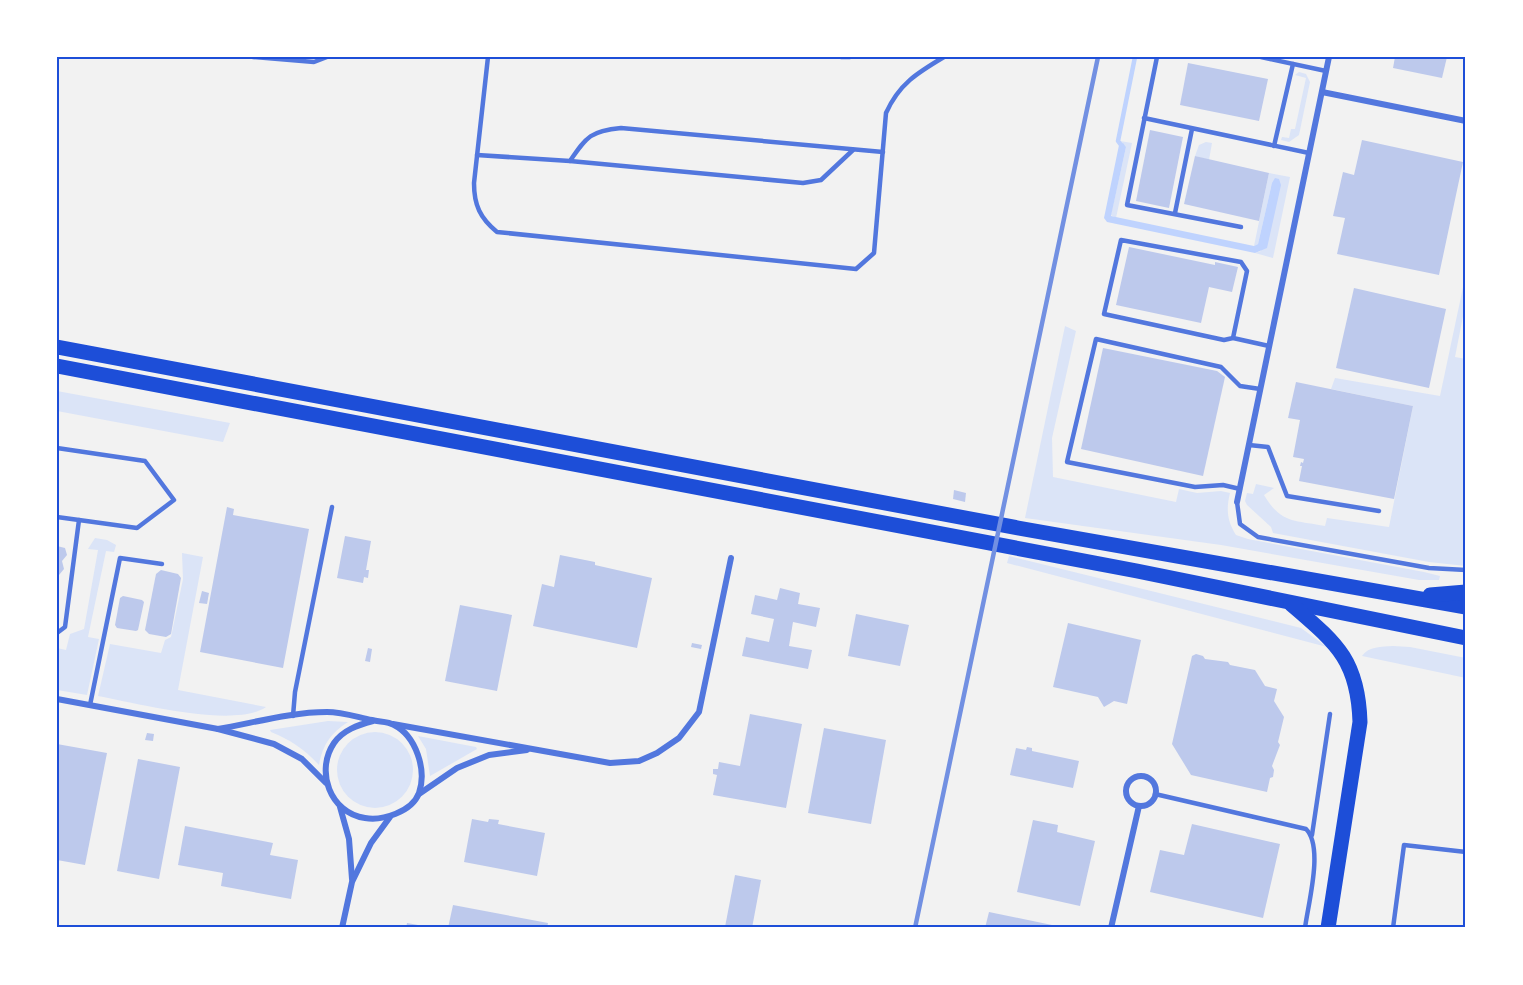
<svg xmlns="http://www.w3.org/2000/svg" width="1523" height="985" font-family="'Golos Text',sans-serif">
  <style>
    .green { fill: #dbe4f7 }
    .water { fill: #bfd3fe }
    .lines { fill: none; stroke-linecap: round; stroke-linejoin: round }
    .stream { stroke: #bfd3fe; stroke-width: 4.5 }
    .building { fill: #bdc9ec }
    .service { stroke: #5277de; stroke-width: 4.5 }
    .minor { stroke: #5277de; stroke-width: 6 }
    .trunk { stroke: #1d4ed8; stroke-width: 15 }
    .rail { stroke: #7290e2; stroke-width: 4.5 }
    .neatline { fill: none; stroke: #1d4ed8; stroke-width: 2 }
  </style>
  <rect width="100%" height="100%" fill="#f2f2f2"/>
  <g class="green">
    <polygon points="1299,72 1306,74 1310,82 1299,135 1289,142 1281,140 1282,137 1289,138 1291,129 1295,129 1306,78 1295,75"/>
    <polygon points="1120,141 1132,143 1116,218 1111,215 1126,147 1123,144 1119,145"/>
    <polygon points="1206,142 1212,143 1209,160 1195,156 1199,145"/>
    <polygon points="1269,173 1290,177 1273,258 1255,253 1261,251 1272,183 1258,244 1254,246"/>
    <path d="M1466 273V301L1455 357 1466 359V566L1429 562 1273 533 1271 527 1247 505 1245 501 1247 493 1253 494 1256 484 1274 488 1264 495C1281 524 1295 520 1325 526L1327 518 1389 527 1413 406 1331 389 1335 378 1440 396Z"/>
    <path d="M1065 326 1076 331 1052 438 1053 477 1176 502 1179 489 1197 493 1221 491 1230 493C1226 509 1227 521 1236 535L1248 539 1424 572 1440 576 1439 580H1419L1221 545 1025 518Z"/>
    <polygon points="57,391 230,423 223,442 201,438 57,411"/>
    <polygon points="95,538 107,540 116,545 114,552 106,551 88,637 99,639 87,695 57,690 57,648 66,650 70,634 84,629 98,550 88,549"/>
    <path d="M182 553 203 557 178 690 266 707C235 729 136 703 98 696L110 644 161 653 165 640 171 637 183 579Z"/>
    <polygon points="1009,556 1301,628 1327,647 1007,563"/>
    <path d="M1393 646 1410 647 1466 658V678L1362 656C1369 646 1381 647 1393 646Z"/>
    <path d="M328 721 348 722C331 733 323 744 319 765 304 749 291 740 271 732L270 730Z"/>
    <circle cx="375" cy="770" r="38"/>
    <polygon points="418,736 476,747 477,749 430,776 426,749"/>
  </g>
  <polygon class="water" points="1123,143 1126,147 1111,216 1254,246 1258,244 1272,183 1275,178 1279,179 1281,185 1267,248 1255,253 1107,222 1104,218 1119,145"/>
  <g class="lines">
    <polyline class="stream" points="1121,145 1118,141 1135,57"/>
  </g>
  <g class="building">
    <polygon points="1395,57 1447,57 1442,78 1393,68"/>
    <polygon points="1188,63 1268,79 1259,121 1180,105"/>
    <polygon points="1150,130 1183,137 1169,208 1136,201"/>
    <polygon points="1362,140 1463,162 1439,275 1337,254 1345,218 1333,216 1343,172 1354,175"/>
    <polygon points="1195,156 1269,173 1259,221 1184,204"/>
    <polygon points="1129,247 1215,265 1215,262 1238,267 1232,292 1209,287 1201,323 1116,305"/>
    <polygon points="1354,288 1446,309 1429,388 1336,368"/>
    <polygon points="1103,348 1217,371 1225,377 1203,476 1081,449"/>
    <polygon points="1296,382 1413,406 1394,499 1299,481 1302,466 1300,466 1301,462 1303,463 1304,459 1293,457 1300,420 1288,418"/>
    <polygon points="954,490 966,493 965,502 953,499"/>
    <polygon points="227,507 234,509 233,515 309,529 283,668 200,652"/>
    <polygon points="345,536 371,541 366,570 369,570 368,578 364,577 363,583 337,578"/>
    <polygon points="57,546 65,548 67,555 62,561 64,569 59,575 57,574"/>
    <polygon points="560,555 595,562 595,565 652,578 637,648 533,626 542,584 554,587"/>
    <polygon points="161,570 178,574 181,578 171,634 166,637 149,634 145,630 156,574"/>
    <polygon points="780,588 800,593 798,604 820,608 816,627 793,622 789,646 812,650 808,669 742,656 746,637 769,642 774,619 751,614 755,595 777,600"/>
    <polygon points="202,591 209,593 207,604 199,603"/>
    <polygon points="123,596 142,600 144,602 138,630 136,631 117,628 115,625 120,598"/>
    <polygon points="460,605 512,615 497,691 445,681"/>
    <polygon points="856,614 909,625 900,666 848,656"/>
    <polygon points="1068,623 1141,640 1127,704 1114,701 1104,707 1098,697 1053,687"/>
    <polygon points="692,643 702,645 701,649 691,647"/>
    <polygon points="368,648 372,649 370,662 365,661"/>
    <polygon points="1196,654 1203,656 1205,659 1228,662 1230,665 1255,670 1265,686 1277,689 1274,701 1284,717 1278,742 1280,745 1272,766 1274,770 1273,777 1270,778 1267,792 1191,775 1172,744 1192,656"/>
    <polygon points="750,714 802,724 786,808 713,795 717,775 713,774 713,769 718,769 719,762 740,766"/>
    <polygon points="824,728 886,740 871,824 808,813"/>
    <polygon points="147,733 154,734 153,741 145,740"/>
    <polygon points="57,744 107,753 85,865 57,860"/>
    <polygon points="1027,747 1032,748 1032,751 1079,761 1073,788 1010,775 1016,748 1026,750"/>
    <polygon points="138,759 180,767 159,879 117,871"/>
    <polygon points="472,819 488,822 489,819 499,820 498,824 545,833 537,876 464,862"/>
    <polygon points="1033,820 1058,825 1057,832 1095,841 1080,906 1017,892"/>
    <polygon points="1192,824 1280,844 1263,918 1150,892 1160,850 1184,855"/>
    <polygon points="185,826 273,843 270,855 298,860 291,899 221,886 223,873 178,865"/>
    <polygon points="735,875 761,880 752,928 725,927"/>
    <polygon points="453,905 548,923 547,928 448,928"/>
    <polygon points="989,912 1052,925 1059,928 985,928"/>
    <polygon points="407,923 429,927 429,928 406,928"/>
  </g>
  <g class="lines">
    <g class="service">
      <polyline points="253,57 314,62 327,57"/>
      <path d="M488 57 474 183C474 205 480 218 497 232L856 269 874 253 886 113C899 84 917 73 944 57"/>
      <polyline points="841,57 850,57"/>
      <polyline points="1157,57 1127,205 1241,227"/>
      <polyline points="1261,57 1326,71"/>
      <polyline points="1144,118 1309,153"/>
      <polyline points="1274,146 1293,64"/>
      <path d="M477 155 570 161C587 136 591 131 621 128L883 152"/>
      <polyline points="570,161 803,183 821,180 853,150"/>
      <polyline points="1175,213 1192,129"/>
      <polyline points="1233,338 1224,340 1104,314 1121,240 1241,262 1247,271 1233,338 1269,346"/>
      <polyline points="1249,445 1268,447 1287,496 1379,511"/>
      <polyline points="57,448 145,461 174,500 137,528 79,520"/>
      <polyline points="1240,489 1223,485 1195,487 1067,462 1096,339 1221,367 1240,386 1260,389"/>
      <polyline points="1237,502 1240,524 1258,537 1429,568 1466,570"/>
      <polyline points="57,517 79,520 65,627 57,633"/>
      <polyline points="90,705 120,558 162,564"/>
      <polyline points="293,716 295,692 332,507"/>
      <path d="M1155 794 1306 829C1324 847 1308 904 1305 928"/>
      <polyline points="1312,835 1330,714"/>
      <polyline points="1393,928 1404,845 1466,852"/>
    </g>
    <g class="minor">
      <polyline points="1322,92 1466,121"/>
      <polyline points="1237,502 1329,57"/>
      <polyline points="57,699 218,729 274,744 302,759 326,783"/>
      <polyline points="393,724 610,763 639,761 657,753 679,738 699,712 731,558"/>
      <path d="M218 729C253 723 291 712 327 712 342 712 357 717 372 720 379 722 388 721 394 725 416 736 427 770 419 793 412 812 382 821 365 818 330 813 315 771 334 743 343 730 358 725 373 721"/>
      <circle cx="1141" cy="791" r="15"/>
      <polyline points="419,794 457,768 489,755 527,750"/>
      <polyline points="340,807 349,839 352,879"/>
      <polyline points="342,928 352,882 371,843 390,817"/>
      <polyline points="1111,928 1139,806"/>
    </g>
    <g class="trunk">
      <polyline points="57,347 1018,528 1466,607"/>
      <polyline points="57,366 1137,571 1466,638"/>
      <polyline points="1430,595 1466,592"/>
      <path d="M1291 604C1336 643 1358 659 1360 722L1328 928"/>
    </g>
    <polyline class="rail" points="915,928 1098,57"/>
  </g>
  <rect width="1523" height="985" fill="none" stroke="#ffffff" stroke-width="117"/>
  <rect x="58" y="58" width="1406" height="868" class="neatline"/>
</svg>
